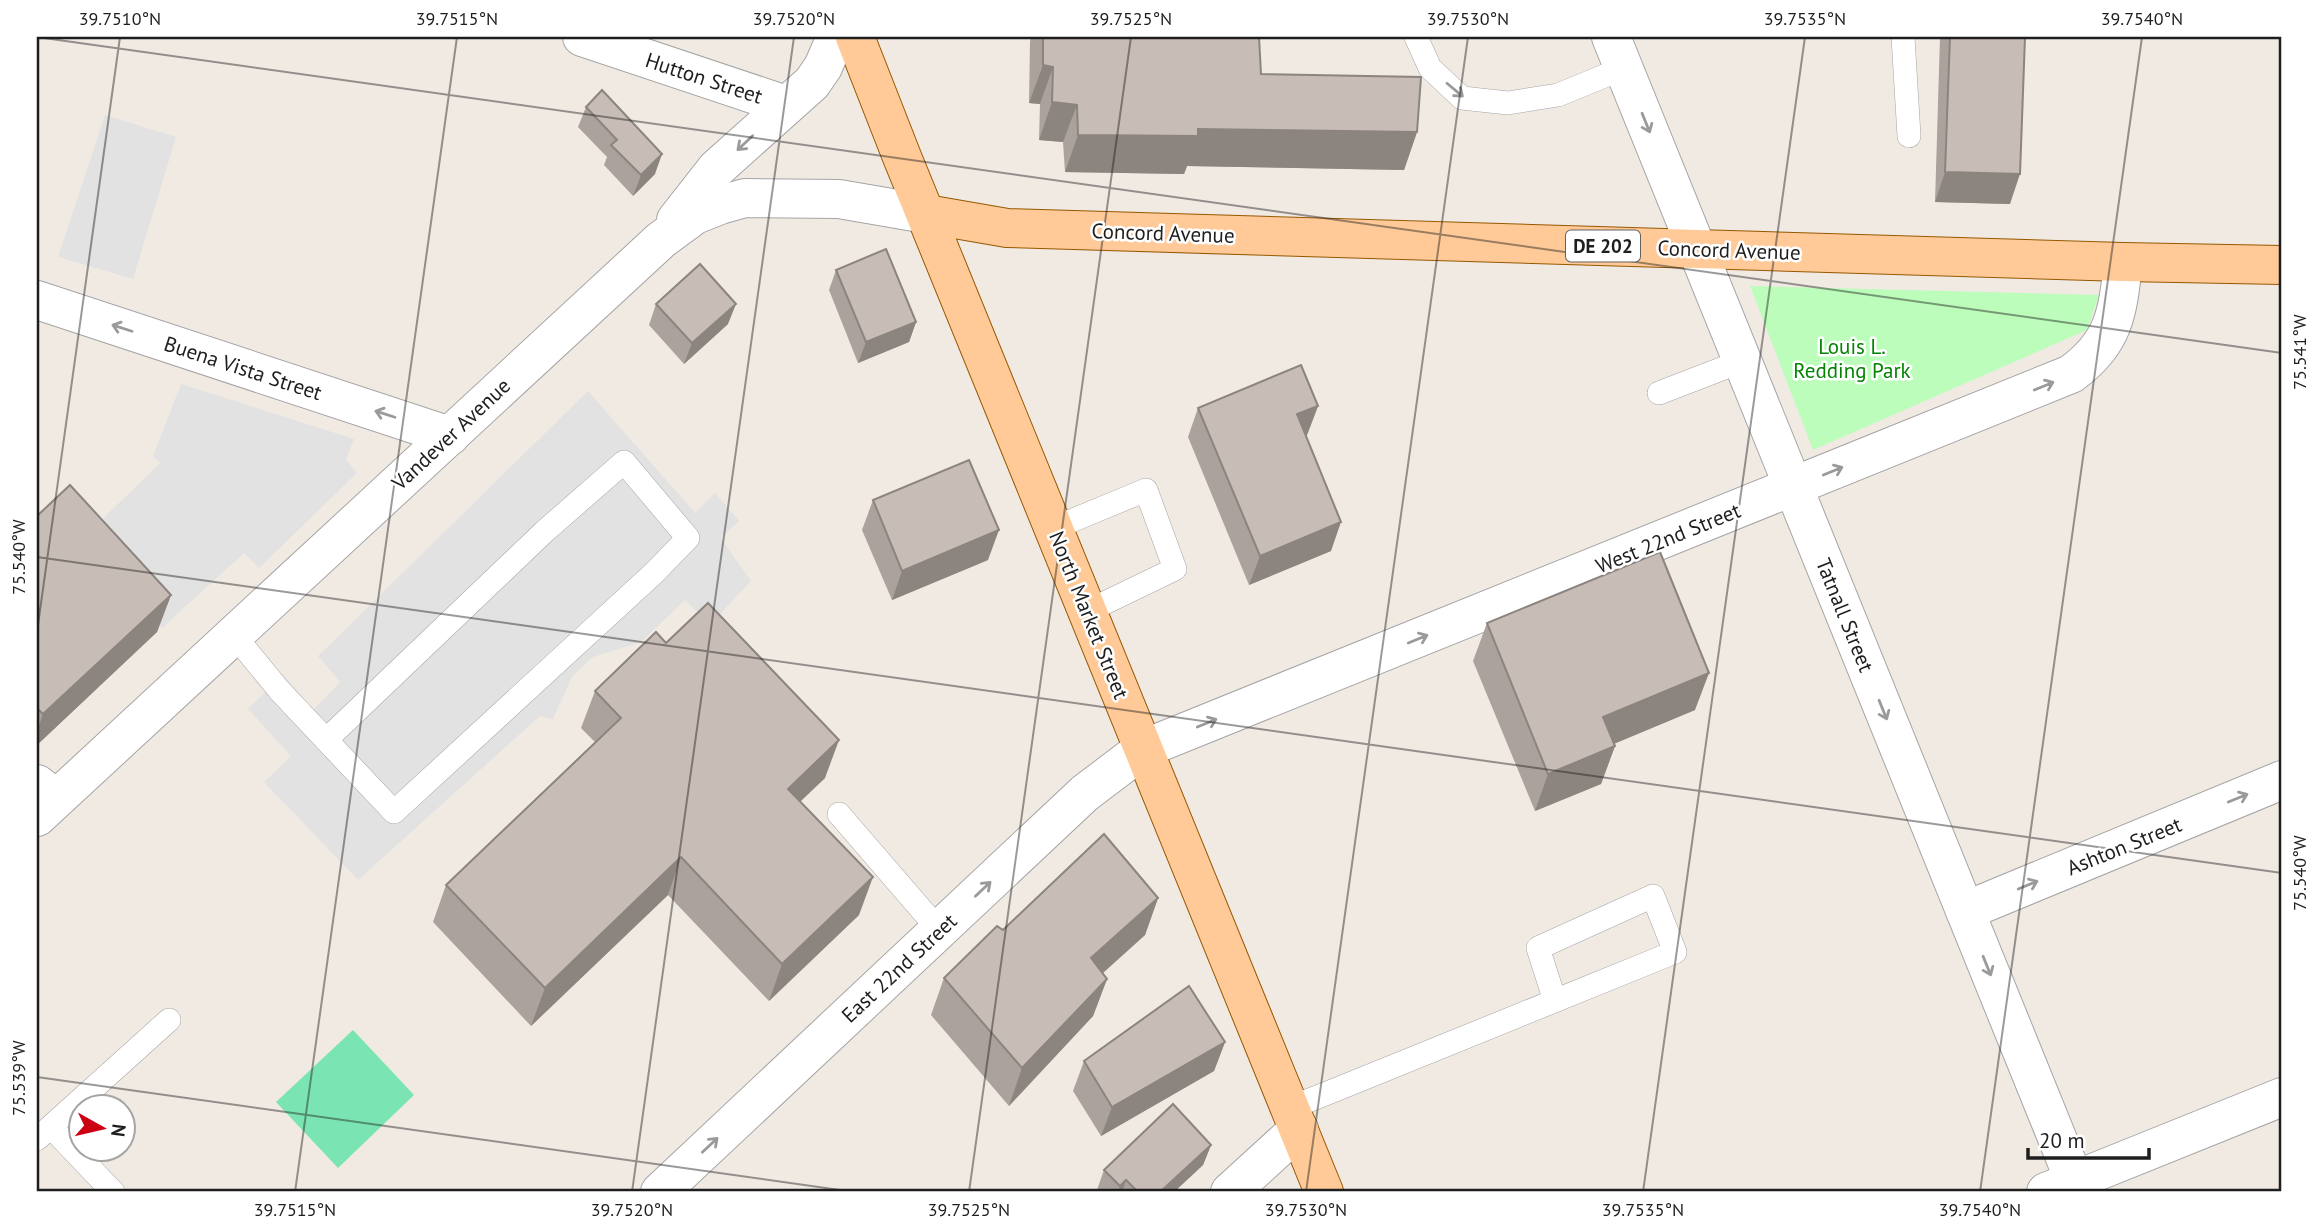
<svg xmlns="http://www.w3.org/2000/svg" width="2319" height="1229" font-family="'PT Sans',sans-serif">
  <style>
    .park { fill: #bcfdbc }
    .pitch { fill: #7ae5b2 }
    .parking { fill: #e2e2e2 }
    .lines { fill: none; stroke-linecap: round; stroke-linejoin: round }
    .service-casing { stroke: #a5a5a5; stroke-width: 24 }
    .minor-casing { stroke: #a5a5a5; stroke-width: 40 }
    .tertiary-casing { stroke: #a5a5a5; stroke-width: 40 }
    .primary-casing { stroke: #975800; stroke-width: 40 }
    .service { stroke: #fff; stroke-width: 23 }
    .minor { stroke: #fff; stroke-width: 38 }
    .tertiary { stroke: #fff; stroke-width: 38 }
    .primary { stroke: #ffca98; stroke-width: 38 }
    .wall { fill: #aca29d }
    .shaded-wall { fill: #8c847f }
    .building { fill: #c8bcb6; stroke: #8c847f; stroke-width: 2 }
    .oneway { stroke: #9a9a9a }
    .ticks { fill: none; stroke: #1e1e1e; stroke-width: 2; stroke-opacity: 0.45 }
    .labels { text-anchor: middle; dominant-baseline: central; stroke-width: 5; stroke-linejoin: round; paint-order: stroke }
    .shield { fill: #fff; stroke: #626262; stroke-width: 2 }
    .shield-label { font-size: 19px; font-weight: bold; fill: #1e1e1e }
    .street-label { font-size: 21px; fill: #1e1e1e; stroke: #fff }
    .park-label { font-size: 21px; fill: #048403; stroke: #fff }
    .neatline { fill: none; stroke: #1e1e1e; stroke-width: 2.5 }
    .ticks-label { font-size: 18px; text-anchor: middle; fill: #1e1e1e }
  </style>
  <rect width="100%" height="100%" fill="#f0eae3"/>
  <polygon class="park" points="1750,286 2099,295 2087,330 1813,450"/>
  <polygon class="pitch" points="353,1030 414,1095 338,1168 276,1102"/>
  <g class="parking">
    <polygon points="105,115 176,137 133,279 58,257"/>
    <polygon points="181,384 354,439 346,459 357,473 259,568 244,553 162,628 80,541 160,463 153,456"/>
    <polygon points="588,391 695,513 715,493 739,521 721,538 751,581 710,625 685,600 641,642 593,657 572,677 553,719 540,716 358,880 264,782 291,756 248,709 283,674 313,710 340,682 318,656"/>
  </g>
  <g class="lines">
    <defs>
      <g id="service">
        <polyline points="1416,37 1430,68 1462,98 1508,103 1558,95 1624,68"/>
        <polyline points="1903,37 1909,136"/>
        <polyline points="1659,393 1742,361"/>
        <polyline points="1054,528 1146,490 1175,569 1088,611"/>
        <polyline points="234,635 279,690 394,812 654,573 688,538 624,462 545,531 326,740"/>
        <polyline points="839,814 939,930"/>
        <polyline points="1290,1108 1335,1090 1675,952 1653,896 1538,948 1555,1001"/>
        <polyline points="51,1127 113,1192"/>
        <polyline points="37,1139 169,1020"/>
      </g>
      <g id="minor">
        <polyline points="582,37 786,105"/>
        <polyline points="1611,37 2079,1192"/>
        <polyline points="37,300 450,436"/>
        <polyline points="37,784 56,799"/>
        <polyline points="1965,911 2282,780"/>
        <path d="M660 1192 1085 793 1143 749 2071 374C2114 343 2118 313 2123 262"/>
        <polyline points="1230,1192 1299,1129"/>
        <polyline points="2046,1192 2282,1097"/>
      </g>
      <g id="tertiary">
        <polyline points="676,220 716,169 812,83 823,67 836,37"/>
        <polyline points="37,817 661,240 695,215 720,205 745,198 839,199 926,214"/>
      </g>
      <g id="primary">
        <polyline points="855,37 902,157 1324,1192"/>
        <polyline points="926,214 1007,228 2123,262 2282,265"/>
      </g>
    </defs>
    <use href="#service" class="service-casing"/>
    <use href="#minor" class="minor-casing"/>
    <use href="#tertiary" class="tertiary-casing"/>
    <use href="#primary" class="primary-casing"/>
    <use href="#service" class="service"/>
    <use href="#minor" class="minor"/>
    <use href="#tertiary" class="tertiary"/>
    <use href="#primary" class="primary"/>
  </g>
  <g class="wall">
    <polygon points="1031,37 1259,37 1261,74 1417,132 1404,170 1187,166 1184,174 1065,172 1063,142 1039,140 1040,104 1029,103 1030,42"/>
    <polygon points="1940,37 2025,37 2010,204 1935,202"/>
    <polygon points="586,107 655,174 633,196 604,165 607,157 578,127"/>
    <polygon points="836,270 916,322 909,342 858,363 829,290"/>
    <polygon points="656,304 728,324 684,364 649,325"/>
    <polygon points="1318,406 1307,435 1306,436 1331,551 1249,585 1188,437 1198,408"/>
    <polygon points="873,500 988,560 892,600 862,530"/>
    <polygon points="37,516 171,595 157,632 37,745"/>
    <polygon points="1487,623 1695,710 1614,744 1615,746 1601,784 1535,811 1473,661"/>
    <polygon points="666,643 825,778 800,802 859,915 769,1001 668,895 531,1026 433,922 446,885 595,742 581,728 595,691"/>
    <polygon points="1158,898 1145,935 1103,973 1107,979 1093,1016 1009,1106 931,1015 944,978 1003,930"/>
    <polygon points="1225,1042 1214,1071 1101,1136 1073,1091 1084,1061"/>
    <polygon points="1211,1145 1203,1165 1174,1192 1099,1192 1097,1190 1104,1170"/>
  </g>
  <g class="shaded-wall">
    <polygon points="1043,65 1053,67 1040,104 1029,103"/>
    <polygon points="1052,102 1077,105 1063,142 1039,140"/>
    <polygon points="1198,129 1417,132 1404,170 1187,166 1184,174 1065,172 1078,135"/>
    <polygon points="662,154 655,174 633,196 641,175"/>
    <polygon points="1945,172 2020,174 2010,204 1935,202"/>
    <polygon points="736,304 728,324 684,364 692,343"/>
    <polygon points="916,322 909,342 858,363 866,342"/>
    <polygon points="1318,406 1307,435 1287,444 1297,414"/>
    <polygon points="1341,522 1331,551 1249,585 1260,556"/>
    <polygon points="999,530 988,560 892,600 902,571"/>
    <polygon points="171,595 157,632 37,745 37,731 43,714"/>
    <polygon points="1709,673 1695,710 1589,754 1603,717"/>
    <polygon points="839,740 825,778 774,826 788,789"/>
    <polygon points="1615,746 1601,784 1535,811 1548,774"/>
    <polygon points="681,857 668,895 531,1026 545,988"/>
    <polygon points="873,877 859,915 769,1001 782,964"/>
    <polygon points="1158,898 1145,935 1077,996 1091,958"/>
    <polygon points="1107,979 1093,1016 1009,1106 1022,1068"/>
    <polygon points="1225,1042 1214,1071 1101,1136 1112,1107"/>
    <polygon points="1211,1145 1203,1165 1174,1192 1160,1192"/>
    <polygon points="1126,1180 1122,1192 1118,1192 1120,1186"/>
  </g>
  <g class="building">
    <polygon points="1043,37 1259,37 1261,74 1421,77 1417,132 1198,129 1198,136 1078,135 1077,105 1052,102 1053,67 1043,65"/>
    <polygon points="1950,37 2025,37 2020,174 1945,172"/>
    <polygon points="602,90 662,154 641,175 611,145 617,140 586,107"/>
    <polygon points="886,249 916,322 866,342 836,270"/>
    <polygon points="700,264 736,304 692,343 656,304"/>
    <polygon points="1301,365 1318,406 1297,414 1341,522 1260,556 1198,408"/>
    <polygon points="969,460 999,530 902,571 873,500"/>
    <polygon points="70,485 171,595 43,714 37,708 37,516"/>
    <polygon points="1660,552 1709,673 1603,717 1615,746 1548,774 1487,623"/>
    <polygon points="708,603 839,740 788,789 873,877 782,964 681,857 545,988 446,885 621,718 595,691 656,632 666,643"/>
    <polygon points="1104,834 1158,898 1091,958 1107,979 1022,1068 944,978 997,926 1003,930"/>
    <polygon points="1189,986 1225,1042 1112,1107 1084,1061"/>
    <polygon points="1173,1104 1211,1145 1160,1192 1138,1192 1126,1180 1120,1186 1104,1170"/>
  </g>
  <defs><path id="oneway-shaft" d="M-6 0H5M1.5-3L5.5 0L1.5 3" fill="none" stroke-width="1.6" stroke-linecap="round" stroke-linejoin="round" transform="scale(1.75)"/></defs>
  <g class="oneway">
    <use href="#oneway-shaft" transform="translate(1455 90) rotate(40)"/>
    <use href="#oneway-shaft" transform="translate(1646 123) rotate(68)"/>
    <use href="#oneway-shaft" transform="translate(745 143) rotate(137)"/>
    <use href="#oneway-shaft" transform="translate(122 328) rotate(-162)"/>
    <use href="#oneway-shaft" transform="translate(2044 386) rotate(-22)"/>
    <use href="#oneway-shaft" transform="translate(385 414) rotate(-162)"/>
    <use href="#oneway-shaft" transform="translate(1833 471) rotate(-22)"/>
    <use href="#oneway-shaft" transform="translate(1418 639) rotate(-22)"/>
    <use href="#oneway-shaft" transform="translate(1883 710) rotate(68)"/>
    <use href="#oneway-shaft" transform="translate(1207 723) rotate(-22)"/>
    <use href="#oneway-shaft" transform="translate(2238 798) rotate(-22)"/>
    <use href="#oneway-shaft" transform="translate(2028 885) rotate(-22)"/>
    <use href="#oneway-shaft" transform="translate(983 889) rotate(-43)"/>
    <use href="#oneway-shaft" transform="translate(1987 966) rotate(68)"/>
    <use href="#oneway-shaft" transform="translate(710 1145) rotate(-43)"/>
  </g>
  <path class="ticks" d="M37 37 2282 353M37 557 2282 873M37 632 120 37M37 1077 854 1192M295 1192 457 37M632 1192 794 37M969 1192 1131 37M1306 1192 1468 37M1643 1192 1805 37M1980 1192 2142 37"/>
  <g class="labels">
    <rect class="shield" x="1566" y="230.5" width="74" height="31" rx="5"/>
    <g class="shield-label">
      <text x="1603" y="246">DE 202</text>
    </g>
    <g class="street-label">
      <text transform="translate(704 78) rotate(18)">Hutton Street</text>
      <text transform="translate(1163 233) rotate(2)">Concord Avenue</text>
      <text transform="translate(1729 250) rotate(2)">Concord Avenue</text>
      <text transform="translate(243 368) rotate(18)">Buena Vista Street</text>
      <text transform="translate(451 434) rotate(-43)">Vandever Avenue</text>
      <text transform="translate(1668 538) rotate(-22)">West 22nd Street</text>
      <text transform="translate(1089 615) rotate(68)">North Market Street</text>
      <text transform="translate(1845 615) rotate(68)">Tatnall Street</text>
      <text transform="translate(2124 846) rotate(-22)">Ashton Street</text>
      <text transform="translate(899 968) rotate(-43)">East 22nd Street</text>
    </g>
    <g class="park-label">
      <text x="1852" y="346">Louis L.<tspan x="1852" dy="24">Redding Park</tspan></text>
    </g>
  </g>
  <rect width="2319" height="1229" fill="none" stroke="#ffffff" stroke-width="77"/>
  <g transform="translate(102 1128) rotate(98)"><circle r="33" fill="#ffffff" stroke="#a5a5a5" stroke-width="2"/>
  <path d="M0-5L12 26L0 18L-12 26Z" fill="#cb0012"/>
  <text y="-10" font-size="19" font-weight="bold" text-anchor="middle" fill="#1e1e1e">N</text>
  </g>
  <path d="M2028 1148v10h121v-10" fill="none" stroke="#1e1e1e" stroke-width="3.5"/>
  <text x="2039" y="1148" font-size="21" fill="#1e1e1e" stroke="#ffffff" stroke-width="5" paint-order="stroke">20 m</text>
  <rect x="38" y="38" width="2242" height="1152" class="neatline"/>
  <g class="ticks-label">
    <text x="120" y="25">39.7510°N</text>
    <text x="457" y="25">39.7515°N</text>
    <text x="794" y="25">39.7520°N</text>
    <text x="1131" y="25">39.7525°N</text>
    <text x="1468" y="25">39.7530°N</text>
    <text x="1805" y="25">39.7535°N</text>
    <text x="2142" y="25">39.7540°N</text>
    <text transform="translate(2300 352) rotate(-90)" y="6">75.541°W</text>
    <text transform="translate(19 557) rotate(-90)" y="6">75.540°W</text>
    <text transform="translate(2300 873) rotate(-90)" y="6">75.540°W</text>
    <text transform="translate(19 1078) rotate(-90)" y="6">75.539°W</text>
    <text x="295" y="1216">39.7515°N</text>
    <text x="632" y="1216">39.7520°N</text>
    <text x="969" y="1216">39.7525°N</text>
    <text x="1306" y="1216">39.7530°N</text>
    <text x="1643" y="1216">39.7535°N</text>
    <text x="1980" y="1216">39.7540°N</text>
  </g>
</svg>
